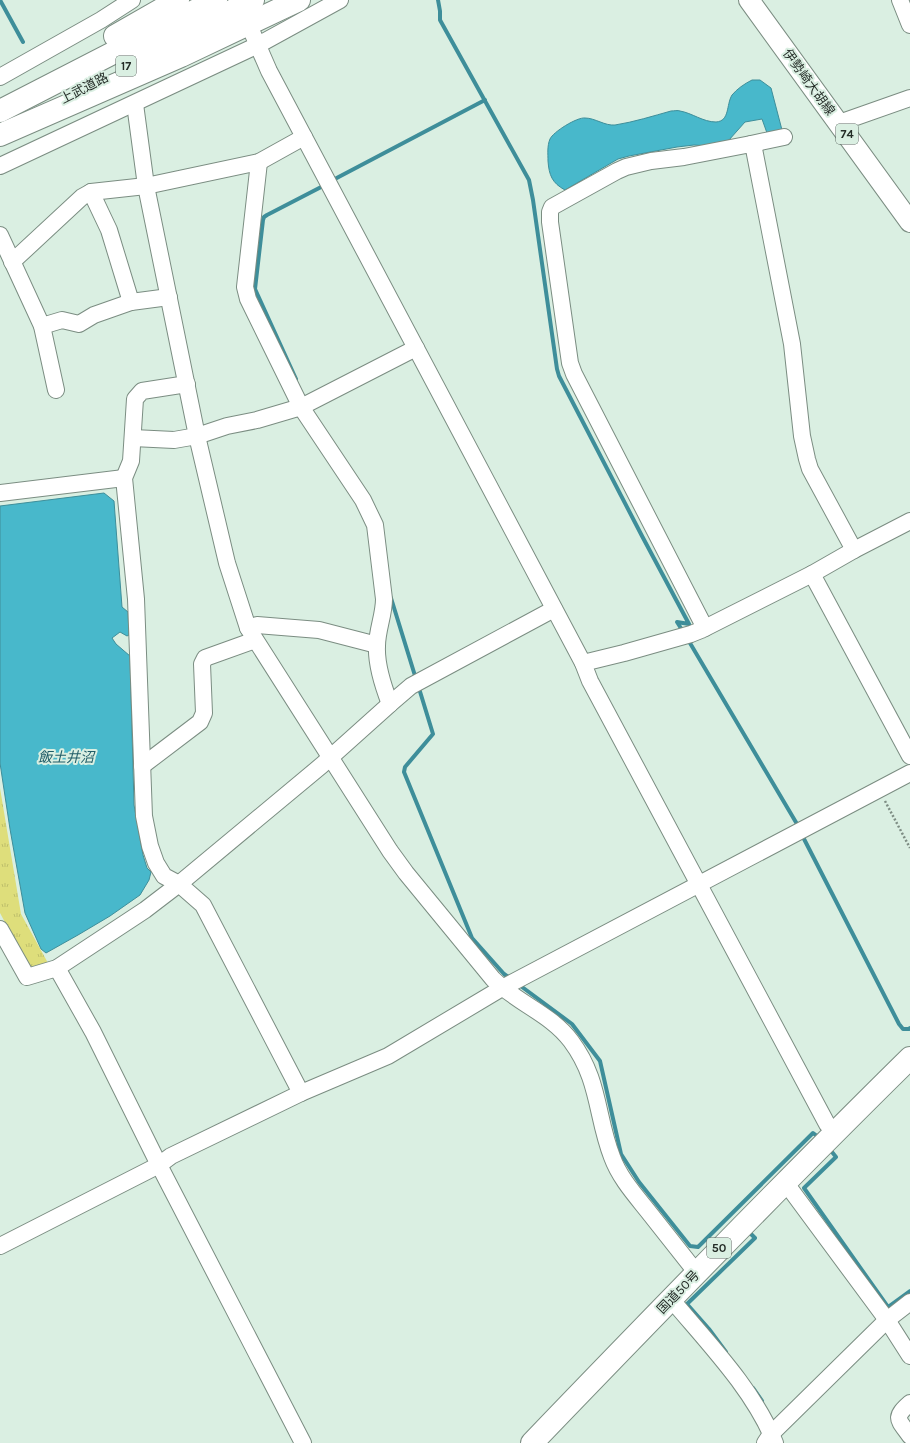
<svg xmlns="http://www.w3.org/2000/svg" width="910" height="1443" font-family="Karla,'Noto Sans JP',sans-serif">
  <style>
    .park { fill: url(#park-tufts) }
    .water { fill: #48b8cb; stroke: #3e8e9a }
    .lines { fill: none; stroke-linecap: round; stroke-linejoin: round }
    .stream { stroke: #3e8e9a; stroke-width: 4 }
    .minor-casing { stroke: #7b8d82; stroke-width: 18 }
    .major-casing { stroke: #7b8d82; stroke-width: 22 }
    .highway-casing { stroke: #7b8d82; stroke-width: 24 }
    .path { stroke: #7e8d84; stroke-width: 2.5; stroke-dasharray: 2 2; stroke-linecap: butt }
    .minor { stroke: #fff; stroke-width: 16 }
    .major { stroke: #fff; stroke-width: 20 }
    .highway { stroke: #fff; stroke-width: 22 }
    .labels { text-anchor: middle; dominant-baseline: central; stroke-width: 4; stroke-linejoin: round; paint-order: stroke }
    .shield { fill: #daefe2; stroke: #5b6760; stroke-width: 1 }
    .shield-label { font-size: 12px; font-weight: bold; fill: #252d28 }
    .street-label { font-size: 13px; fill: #252d28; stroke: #daefe2 }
    .water-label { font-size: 14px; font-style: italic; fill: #215e68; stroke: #daefe2 }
  </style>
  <defs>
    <pattern id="park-tufts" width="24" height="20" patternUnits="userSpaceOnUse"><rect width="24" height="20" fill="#dede7b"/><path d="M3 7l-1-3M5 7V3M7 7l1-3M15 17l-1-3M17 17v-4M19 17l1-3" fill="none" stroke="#bebf6a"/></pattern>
  </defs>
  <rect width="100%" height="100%" fill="#daefe2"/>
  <polygon class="park" points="0,788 21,914 48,963 29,967 0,913"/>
  <g class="water">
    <path d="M752 80H760L771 88 782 130 767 133 762 119 745 122 729 140 708 146 694 145 677 147 629 156 618 159 565 190C552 183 549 175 548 161 548 154 547 146 550 139 553 132 577 117 585 118 595 118 605 126 615 125 634 122 653 116 671 111 674 111 678 110 680 111 692 113 703 122 716 122 730 121 726 105 732 95 737 89 744 84 752 80Z"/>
    <polygon points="104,493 114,501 122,607 128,612 129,635 127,636 120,632 112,638 116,644 130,656 134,805 143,855 147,868 151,872 149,880 140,895 110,916 78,935 46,953 41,949 25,913 10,829 0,763 0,506"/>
  </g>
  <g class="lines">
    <g class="stream">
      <polyline points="0,0 23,42"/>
      <polyline points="438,0 440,11 440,20 529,180 533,200 557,369 559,376 642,536 689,624 677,622 684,633"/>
      <polyline points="331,181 485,100"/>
      <polyline points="296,379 255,289 263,220 264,217 267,215 325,185"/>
      <polyline points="391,598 416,679"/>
      <polyline points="687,638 797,824"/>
      <polyline points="418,685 433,734 405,767 404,772 472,938 504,974 511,979"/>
      <polyline points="803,837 899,1024 903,1029 909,1029 910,1028"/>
      <polyline points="518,984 572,1024 600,1061 621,1154 639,1182 690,1246 698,1247 813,1133 817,1136"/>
      <polyline points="832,1152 836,1157 804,1188 888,1307 910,1291"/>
      <polyline points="726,1352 709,1329 687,1304 755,1238 751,1234"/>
      <polyline points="753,1388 762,1401"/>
    </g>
    <defs>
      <g id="minor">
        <polyline points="900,0 910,25"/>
        <polyline points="252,32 269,71 583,663 590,681 827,1124 834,1132"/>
        <polyline points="0,77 101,20 132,0"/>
        <path d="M135 104 146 186 197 436 227 563 248 628 390 851 406 873 493 979C517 1003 551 1014 571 1041 600 1080 596 1116 612 1157 620 1179 637 1197 651 1215 666 1234 681 1253 696 1272"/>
        <polyline points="839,123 910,98"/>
        <polyline points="751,144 784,137"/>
        <path d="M259 162 245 287 248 299 301 407 363 500 375 525 384 599C384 615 377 630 377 646 376 665 383 686 390 704"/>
        <polyline points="0,166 258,45 340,0"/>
        <polyline points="91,192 109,230 131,302"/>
        <polyline points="0,235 42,326 56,390"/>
        <polyline points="12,262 82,197 91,192 146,186 259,162 304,137"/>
        <polyline points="42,326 62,320 79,324 94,315 131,302 169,297"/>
        <polyline points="187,384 142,391 135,399 131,461 124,478 136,599 144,816 150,846 156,863 164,876 179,884 203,905 301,1093"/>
        <polyline points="133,438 174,440 197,436 227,426 257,420 301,407 416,348"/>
        <polyline points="0,493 124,478"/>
        <polyline points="812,574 910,756"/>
        <polyline points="248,628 257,625 319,630 377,645"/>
        <polyline points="705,628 574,374 570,363 550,222 550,212 552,207 617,171 626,167 651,161 684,157 751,144 754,149 792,344 802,436 807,459 810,469 854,550"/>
        <polyline points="583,663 624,653 691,634 701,630 812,574 854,550 910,521"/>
        <polyline points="142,766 200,722 204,713 202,664 205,658 255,640"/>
        <polyline points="0,929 27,977 57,968 145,910 179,884 322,765 390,704 411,686 554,609"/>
        <polyline points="57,968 93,1032 159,1165 303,1443"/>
        <polyline points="785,1182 887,1320 910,1356"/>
        <polyline points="0,1246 159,1165 171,1156 301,1093 388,1056 502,988 910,773"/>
        <path d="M671 1299C707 1342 754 1390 775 1443"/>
        <path d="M910 1403C893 1418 898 1419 910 1436"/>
        <polyline points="765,1443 771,1434 887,1320 910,1302"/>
      </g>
      <polyline id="major" points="749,0 910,222"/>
      <g id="highway">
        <polyline points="115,36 178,0"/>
        <polyline points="131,63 253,0"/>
        <polyline points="0,111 216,0"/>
        <polyline points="0,135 181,56 299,0"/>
        <path d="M532 1443C657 1313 782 1184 910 1058"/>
      </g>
    </defs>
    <use href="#minor" class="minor-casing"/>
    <use href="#major" class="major-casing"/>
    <use href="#highway" class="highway-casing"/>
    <polyline class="path" points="885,801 910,848"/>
    <use href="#minor" class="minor"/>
    <use href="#major" class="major"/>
    <use href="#highway" class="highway"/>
  </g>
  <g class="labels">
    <g class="shield">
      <rect x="116" y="56" width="20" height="20" rx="3"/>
      <rect x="836" y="124" width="22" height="20" rx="3"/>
      <rect x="707" y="1238" width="24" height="20" rx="3"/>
    </g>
    <g class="shield-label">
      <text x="126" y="66">17</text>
      <text x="847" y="134">74</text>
      <text x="719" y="1248">50</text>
    </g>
    <g class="street-label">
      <text transform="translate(809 82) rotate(54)">伊勢崎大胡線</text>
      <text transform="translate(84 88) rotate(-27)">上武道路</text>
      <text transform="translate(678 1292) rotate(-46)">国道50号</text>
    </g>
    <g class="water-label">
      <text x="66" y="757">飯土井沼</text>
    </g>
  </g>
</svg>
